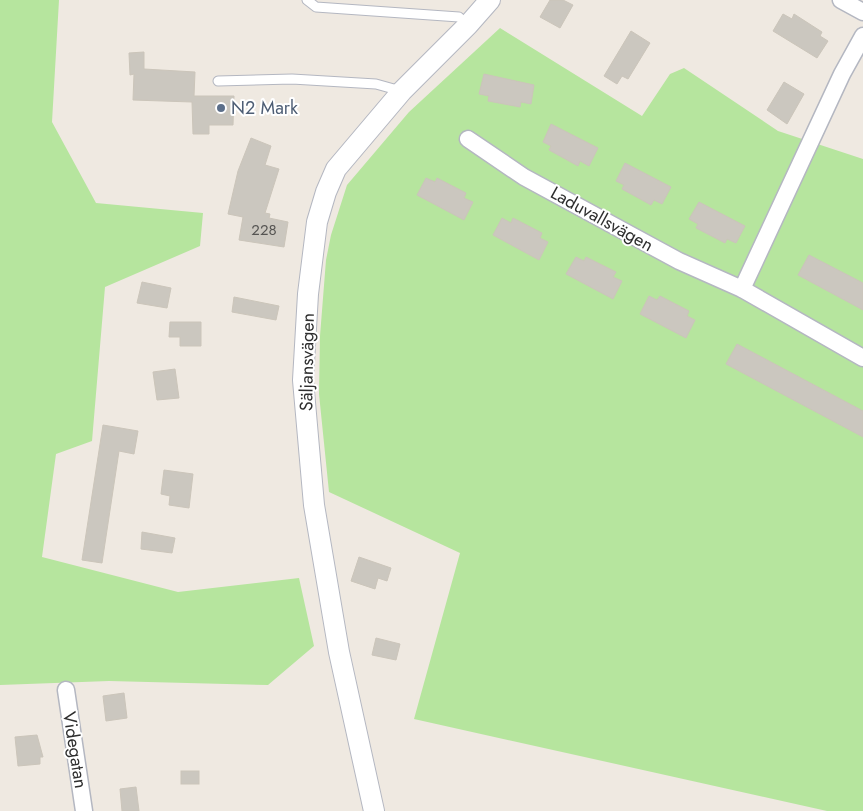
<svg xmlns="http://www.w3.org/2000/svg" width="863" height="811" font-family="Jost,sans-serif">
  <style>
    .green { fill: #b6e59e }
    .building { fill: #cbc7bf; stroke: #cbc5ba }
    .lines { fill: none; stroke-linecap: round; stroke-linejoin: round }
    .service-casing { stroke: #b4b7c1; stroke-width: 11 }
    .minor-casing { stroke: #b4b7c1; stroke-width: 19 }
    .tertiary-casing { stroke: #b4b7c1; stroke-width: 22 }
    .service { stroke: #fff; stroke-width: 9 }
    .minor { stroke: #fff; stroke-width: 16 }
    .tertiary { stroke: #fff; stroke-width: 20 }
    .service-dot { fill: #5c6f8a; stroke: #fff; stroke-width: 2 }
    .labels { text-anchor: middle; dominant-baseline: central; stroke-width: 4; stroke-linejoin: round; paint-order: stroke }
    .number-label { font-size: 15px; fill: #555452 }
    .service-label { font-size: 18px; fill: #4e5e75; stroke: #fff; text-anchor: start }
    .street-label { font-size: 18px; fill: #2e2e2e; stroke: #fff }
  </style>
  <rect width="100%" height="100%" fill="#efe9e1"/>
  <g class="green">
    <polygon points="0,0 59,0 52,122 96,203 203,213 200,246 105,287 92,441 56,454 42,557 178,592 299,578 314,646 268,685 109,681 0,685"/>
    <polygon points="500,28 642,116 670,74 684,68 778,131 863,159 863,811 827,811 414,719 460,553 329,492 319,394 320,336 326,260 331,235 347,185 409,112"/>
  </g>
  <g class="building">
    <polygon points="550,0 563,0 573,5 560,28 540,17"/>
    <polygon points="783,14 792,19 794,14 822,32 820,36 828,41 817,58 773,31"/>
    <polygon points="631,31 650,43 628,79 622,76 617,84 604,76"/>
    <polygon points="144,52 144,69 195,72 194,96 234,96 233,125 209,125 209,134 193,134 192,102 133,100 134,74 130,75 129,53"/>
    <polygon points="484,74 534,85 531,104 521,102 520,107 488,101 489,96 479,94"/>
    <polygon points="784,82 804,94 787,124 767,110"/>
    <polygon points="551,124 598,148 589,166 580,161 578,166 549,150 551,146 543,142"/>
    <polygon points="251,138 271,146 265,165 279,169 265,213 270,214 269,218 288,222 284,247 239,240 243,217 228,214 238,171"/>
    <polygon points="625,163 671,187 662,204 654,200 651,205 622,189 624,185 616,181"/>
    <polygon points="426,178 435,182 437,178 466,193 464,198 473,202 464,220 417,195"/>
    <polygon points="699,202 745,226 736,243 727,239 725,243 696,228 698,224 689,219"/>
    <polygon points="502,218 511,223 513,218 542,233 540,238 548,242 539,260 493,235"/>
    <polygon points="809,255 863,283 863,310 798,275"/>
    <polygon points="576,257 584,261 586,257 616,272 613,277 622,281 613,299 566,274"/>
    <polygon points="142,282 171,288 167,308 137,303"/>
    <polygon points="649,296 657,300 660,296 689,311 687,316 695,320 686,338 640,314"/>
    <polygon points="234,297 279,306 276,320 232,312"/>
    <polygon points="170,322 201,322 201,346 180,346 180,337 169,337"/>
    <polygon points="737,344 863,411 863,437 726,364"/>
    <polygon points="175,369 179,398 157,400 153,372"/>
    <polygon points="103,425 138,431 134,454 119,451 102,563 82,560"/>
    <polygon points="164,470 193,474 189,508 169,505 170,496 161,494"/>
    <polygon points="142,532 175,538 172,553 141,549"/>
    <polygon points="359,557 391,568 387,581 378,578 375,589 351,581"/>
    <polygon points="376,638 400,644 396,660 372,655"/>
    <polygon points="124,693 127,718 106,721 103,696"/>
    <polygon points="37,735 43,757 40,757 40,764 18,766 15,737"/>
    <rect x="181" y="771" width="18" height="13"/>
    <polygon points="136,787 139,811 122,811 120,789"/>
  </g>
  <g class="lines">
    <defs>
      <g id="service">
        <polyline points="307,0 316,7 459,17 468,25"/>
        <polyline points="218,81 292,79 376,84 401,91"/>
      </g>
      <g id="minor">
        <polyline points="841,0 863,12"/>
        <polyline points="468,139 524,177 679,261 742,289 863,358"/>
        <polyline points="742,289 842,74 863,36"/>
        <polyline points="66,690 84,811"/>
      </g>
      <polyline id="tertiary" points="374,811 339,652 314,505 303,380 308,294 317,222 326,192 336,169 402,91 468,25 490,0"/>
    </defs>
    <use href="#service" class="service-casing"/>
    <use href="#minor" class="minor-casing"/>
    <use href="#tertiary" class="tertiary-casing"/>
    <use href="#service" class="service"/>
    <use href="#minor" class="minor"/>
    <use href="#tertiary" class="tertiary"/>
  </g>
  <circle class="service-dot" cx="221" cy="108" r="5"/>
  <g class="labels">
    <g class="number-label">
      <text x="264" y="230">228</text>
    </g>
    <g class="service-label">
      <text x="231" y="108">N2 Mark</text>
    </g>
    <g class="street-label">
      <text transform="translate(602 219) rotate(29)">Laduvallsvägen</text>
      <text transform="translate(307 362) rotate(-89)">Säljansvägen</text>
      <text transform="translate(75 750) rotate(81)">Videgatan</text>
    </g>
  </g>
</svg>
